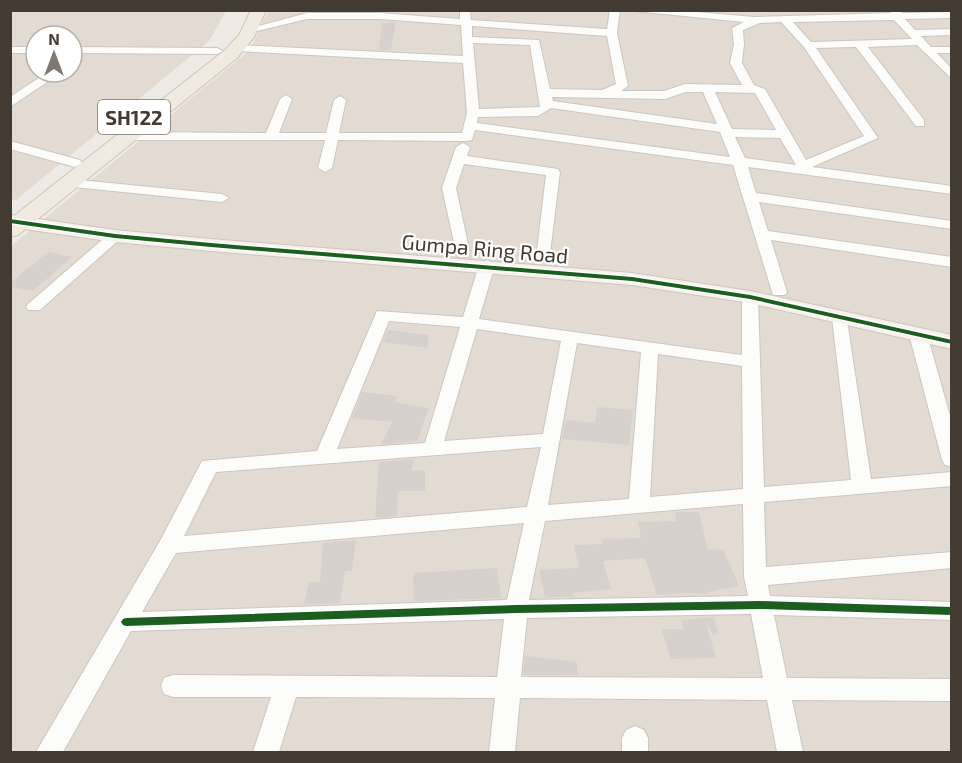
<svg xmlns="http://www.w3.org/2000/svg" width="962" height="763" font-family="'Exo 2',sans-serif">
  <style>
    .residential { fill: #e3dbd2; fill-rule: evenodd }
    .building { fill: #d6d1cc }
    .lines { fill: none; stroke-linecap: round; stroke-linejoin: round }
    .street-casing { stroke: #cac6c1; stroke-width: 2 }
    .secondary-casing { stroke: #cdc6bc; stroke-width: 2 }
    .primary-casing { stroke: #d1c4b2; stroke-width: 2 }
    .street { fill: #fcfcfb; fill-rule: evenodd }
    .secondary { fill: #f6f2ec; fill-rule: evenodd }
    .primary { fill: #f0eae1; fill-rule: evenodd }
    .cycleway-casing { stroke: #fff; stroke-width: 3 }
    .cycleway { fill: #1b5e20; fill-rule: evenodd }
    .labels { text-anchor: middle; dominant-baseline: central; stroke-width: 4.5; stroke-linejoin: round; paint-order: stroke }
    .shield { fill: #fff; stroke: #7b7670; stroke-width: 1.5 }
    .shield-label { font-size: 20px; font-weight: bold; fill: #433b32 }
    .street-label { font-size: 21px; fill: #433b32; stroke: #fff }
  </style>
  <rect width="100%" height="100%" fill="#eeeae5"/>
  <g class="residential">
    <path d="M10 11H226L209 41 16 200 10 199ZM36 36H72V72H36Z"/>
    <polygon points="268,11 951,11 951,752 11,752 11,246 250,50"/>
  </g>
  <g class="building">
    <polygon points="396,22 391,50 379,50 382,23"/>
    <polygon points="48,252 72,257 33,291 10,287 10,283"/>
    <polygon points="388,330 429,335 427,348 383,342"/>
    <polygon points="362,392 397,396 395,402 429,408 417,441 381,444 392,422 352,418"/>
    <polygon points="597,407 633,410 629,445 562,439 566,420 595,423"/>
    <polygon points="414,459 411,471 425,470 425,491 398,491 397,516 375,518 379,462"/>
    <polygon points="675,512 699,512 708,550 723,549 739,586 707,592 708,594 691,593 657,595 645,558 603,561 611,589 573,593 574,597 545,597 539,570 579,568 574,545 603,544 602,539 641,538 638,522 676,521"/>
    <polygon points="356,540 352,571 345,571 340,603 304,604 309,582 320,582 323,543"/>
    <polygon points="497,568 501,598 414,601 413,573"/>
    <polygon points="714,617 718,633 713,635 706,622 716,658 671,659 661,629 683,629 681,620"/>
    <polygon points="525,656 577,662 577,675 523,675"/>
  </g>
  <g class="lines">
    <defs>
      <g id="street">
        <path d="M460 10H470L471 20 607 29 610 10H620L617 33 628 86 621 91H664L685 84 742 85 730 63 734 44 732 28 744 22 624 10H674L754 17 891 13V10H901L902 13 952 12V18L905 19 915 30 952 29V35L921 36 931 47H952V53H937L952 69V79L917 45 868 47 924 120V126H916L856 47 816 48 878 138 812 167 952 186V194L748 167 756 193 952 221V229L759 202 768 231 952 257V267L771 240 787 292 785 295H773L733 165 475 130 472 140 467 141 338 140 332 168 325 172 318 168 325 140H129L123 136 129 132 266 133 280 99 286 95 292 99 279 133H326L334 100 340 96 346 100 339 133H462L467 113 463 63 237 51 231 48 237 45 463 56 461 25 380 19H307L249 33 244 30 307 13H380L460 19ZM894 20 912 39 811 42 793 22ZM781 22 804 47 864 136 806 160 765 89 754 85 742 63 744 44 743 30 760 23ZM472 26 607 36 616 84 602 90 550 89 539 40 472 37ZM473 43 530 45 540 107 479 109ZM686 92H703L717 124 553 101 552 97 665 99ZM715 92 755 93 776 130 732 129ZM551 108 720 132 730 157 477 123 478 117 538 116ZM735 137 780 138 796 165 745 158Z"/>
        <rect x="10" y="47" width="26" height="6"/>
        <polygon points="72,47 217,48 223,51 217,54 72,53"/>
        <polygon points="48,72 62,72 10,107 10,97"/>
        <polygon points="10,141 80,160 82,163 75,167 10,149"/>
        <polygon points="463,143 470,147 467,156 558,169 560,172 549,262 539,262 536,259 546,175 464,164 456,188 470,253 462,258 457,256 442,188 456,147"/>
        <polygon points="69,179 222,194 229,198 222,202 64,186 64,180"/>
        <polygon points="115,232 120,233 122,236 120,239 40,310 28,310 26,307 28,304 110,233"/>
        <path d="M487 260 495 265 479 319 742 355V297L750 292 756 294 758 297 764 487 851 480 832 318 840 313 846 314 871 479 952 472V486L764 502 766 567 952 552V568L768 585 770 596 952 602V620L774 615 787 678 952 679V701L792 700 803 752H777L767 700 520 698 515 752H489L495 698 296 697 279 752H253L271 697H173L164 694 161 686 164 678 173 675 497 677 504 619 131 631 63 752H36L160 541 202 461 317 451 377 311 463 317 479 265ZM389 321 460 327 425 443 337 449ZM477 329 561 341 543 434 444 441ZM577 343 641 352 629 499 548 505ZM658 354 742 366 743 489 650 497ZM541 447 527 507 184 536 216 472ZM743 504 744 577 748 596 529 600 545 521ZM524 523 507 600 142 612 176 553ZM751 614 763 678 521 677 527 618Z"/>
        <polygon points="918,329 927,334 952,423 952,467 945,465 942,460 909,334"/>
        <polygon points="635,726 644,730 648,738 648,752 622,752 622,738 626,730"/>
      </g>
      <polygon id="secondary" points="10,215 115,230 211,239 632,273 750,291 952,335 952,349 750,303 632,285 211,251 115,242 10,227"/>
      <polygon id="primary" points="251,10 266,10 254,37 237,58 18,235 10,237 10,219 225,50 239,35"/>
    </defs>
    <use href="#street" class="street-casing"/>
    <use href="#secondary" class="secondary-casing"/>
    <use href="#primary" class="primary-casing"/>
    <use href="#street" class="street"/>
    <use href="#secondary" class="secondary"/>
    <use href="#primary" class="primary"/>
    <defs>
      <g id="cycleway">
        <polygon points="10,219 115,234 211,243 632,277 750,295 952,340 952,344 750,299 632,281 211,247 115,238 10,223"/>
        <polygon points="760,601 952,607 952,615 760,609 516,613 126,626 123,625 121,622 123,619 126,618 516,605"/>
      </g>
    </defs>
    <use href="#cycleway" class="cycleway-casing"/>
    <use href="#cycleway" class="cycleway"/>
  </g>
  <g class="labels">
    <rect class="shield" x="98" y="100" width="72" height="34" rx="4.5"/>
    <g class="shield-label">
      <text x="134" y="117">SH122</text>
    </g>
    <g class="street-label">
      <text transform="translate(485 248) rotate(5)">Gumpa Ring Road</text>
    </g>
  </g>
  <rect width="962" height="763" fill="none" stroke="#433b32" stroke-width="24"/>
  <g transform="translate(54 54)"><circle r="28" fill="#ffffff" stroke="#b4b1ad" stroke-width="1.5"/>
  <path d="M0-4.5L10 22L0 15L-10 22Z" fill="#7f7871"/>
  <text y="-9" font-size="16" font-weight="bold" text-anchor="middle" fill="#433b32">N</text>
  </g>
</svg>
